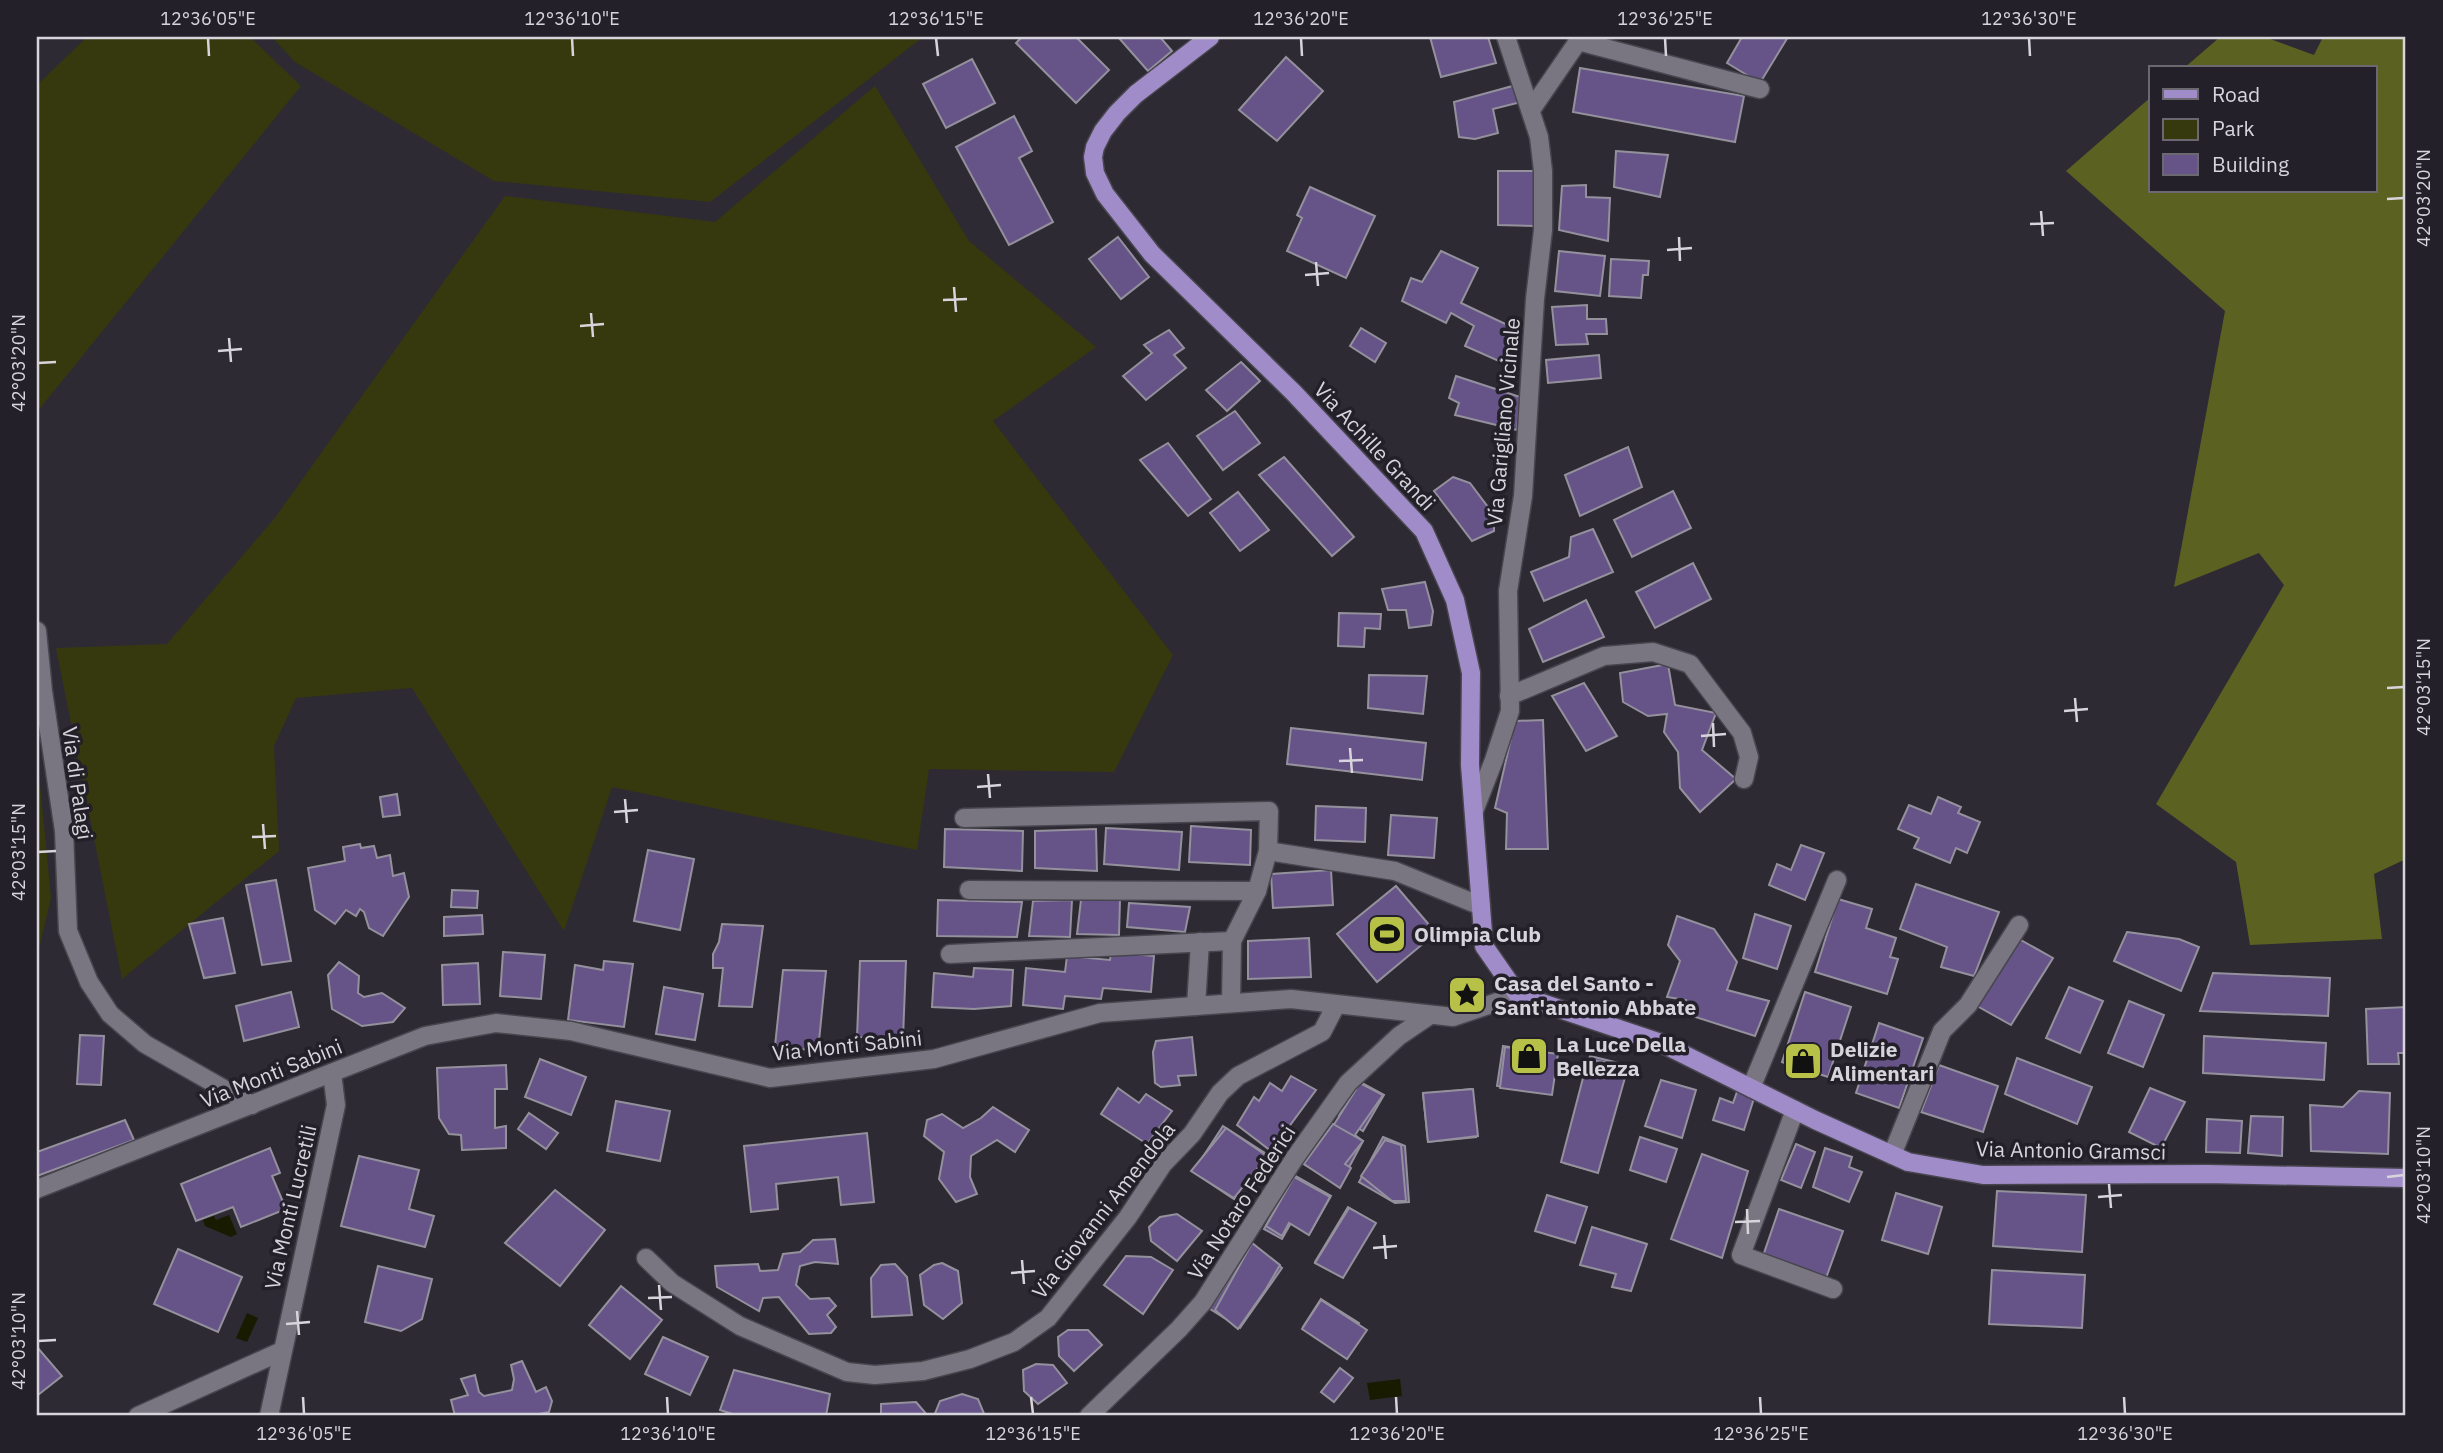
<svg xmlns="http://www.w3.org/2000/svg" width="2443" height="1453" font-family="'IBM Plex Sans',sans-serif">
  <style>
    .green { fill: #36390e }
    .forest { fill: #5b6121 }
    .water { fill: #181b00 }
    .building { fill: #665489; stroke: #94919d; stroke-width: 2 }
    .lines { fill: none; stroke-linecap: round; stroke-linejoin: round }
    .minor-casing { stroke: #47454d; stroke-width: 21 }
    .major-casing { stroke: #47454d; stroke-width: 21 }
    .minor { stroke: #797681; stroke-width: 18 }
    .major { stroke: #a08cc8; stroke-width: 18 }
    .ticks { fill: none; stroke: #d7d5db; stroke-width: 2.5 }
    .labels { text-anchor: middle; dominant-baseline: central; stroke-width: 7; stroke-linejoin: round; paint-order: stroke }
    .street-label { font-size: 21px; fill: #d7d5db; stroke: #232029 }
    .poi-label { font-size: 21px; font-weight: bold; fill: #d7d5db; stroke: #232029; text-anchor: start }
    .neatline { fill: none; stroke: #d7d5db; stroke-width: 2.5 }
    .ticks-label { font-size: 18px; text-anchor: middle; fill: #d7d5db }
  </style>
  <rect width="100%" height="100%" fill="#2d2a33"/>
  <g class="green">
    <polygon points="87,37 250,37 301,86 37,412 37,85"/>
    <polygon points="272,37 923,37 710,202 494,181 295,62"/>
    <polygon points="875,86 969,241 1096,347 993,421 1173,655 1114,772 929,769 917,850 612,787 564,931 412,688 296,698 274,746 279,851 122,979 56,648 167,644 274,519 505,196 715,222"/>
    <polygon points="37,752 51,898 37,957"/>
  </g>
  <polygon class="forest" points="2220,37 2265,37 2314,55 2323,37 2406,37 2406,859 2374,874 2382,939 2250,945 2236,862 2156,804 2284,585 2259,553 2174,587 2225,311 2066,171 2151,97 2151,191 2375,191 2375,68 2184,68"/>
  <g class="water">
    <polygon points="229,1215 237,1234 231,1237 205,1226 203,1220 214,1216 216,1220"/>
    <polygon points="247,1313 258,1318 247,1342 236,1338"/>
    <polygon points="1400,1379 1402,1396 1370,1400 1367,1383"/>
  </g>
  <g class="building">
    <polygon points="1022,37 1076,37 1109,70 1076,103 1016,43"/>
    <polygon points="1118,37 1160,37 1172,51 1148,71"/>
    <polygon points="1430,37 1488,37 1496,63 1441,77"/>
    <polygon points="1742,37 1788,37 1760,83 1727,63"/>
    <polygon points="1286,57 1323,91 1277,141 1239,110"/>
    <polygon points="972,59 995,103 946,128 923,84"/>
    <polygon points="1580,68 1744,96 1735,142 1573,112"/>
    <polygon points="1516,85 1521,102 1493,109 1498,133 1475,139 1459,137 1454,102"/>
    <polygon points="1014,116 1032,151 1019,158 1053,222 1009,245 956,147"/>
    <polygon points="1616,151 1668,155 1660,197 1614,187"/>
    <polygon points="1498,171 1535,171 1535,226 1498,225"/>
    <polygon points="1586,185 1586,197 1610,198 1608,241 1559,230 1562,186"/>
    <polygon points="1310,187 1375,216 1346,278 1287,251 1302,218 1297,215"/>
    <polygon points="1118,237 1149,277 1121,299 1089,259"/>
    <polygon points="1441,251 1478,268 1461,303 1516,329 1501,362 1465,346 1474,326 1451,313 1446,323 1402,301 1411,278 1422,282"/>
    <polygon points="1559,251 1605,256 1600,296 1555,291"/>
    <polygon points="1611,259 1649,261 1648,275 1643,275 1641,298 1609,296"/>
    <polygon points="1587,305 1587,319 1606,319 1607,334 1586,334 1588,344 1556,345 1552,307"/>
    <polygon points="1361,328 1386,343 1375,362 1350,346"/>
    <polygon points="1169,330 1184,348 1174,355 1186,368 1146,400 1123,376 1152,353 1144,345"/>
    <polygon points="1599,355 1601,378 1548,383 1546,360"/>
    <polygon points="1241,362 1260,381 1227,411 1206,390"/>
    <polygon points="1456,376 1520,397 1517,430 1455,415 1459,403 1449,398"/>
    <polygon points="1235,411 1260,443 1223,470 1197,436"/>
    <polygon points="1168,443 1211,499 1188,516 1140,460"/>
    <polygon points="1628,447 1642,487 1580,516 1565,475"/>
    <polygon points="1284,457 1354,537 1332,556 1259,475"/>
    <polygon points="1453,477 1470,483 1494,515 1494,531 1472,541 1434,491"/>
    <polygon points="1673,491 1691,528 1632,557 1614,520"/>
    <polygon points="1238,492 1269,530 1240,551 1210,513"/>
    <polygon points="1593,529 1613,572 1544,601 1531,572 1569,557 1571,537"/>
    <polygon points="1693,563 1711,599 1655,628 1636,592"/>
    <polygon points="1425,582 1433,611 1431,625 1409,628 1406,610 1388,610 1382,589"/>
    <polygon points="1586,600 1604,637 1543,662 1529,629"/>
    <polygon points="1339,613 1381,614 1380,629 1365,628 1364,647 1338,646"/>
    <polygon points="1668,664 1675,705 1716,713 1702,750 1736,779 1700,812 1680,788 1678,752 1664,732 1667,714 1648,716 1623,702 1620,673"/>
    <polygon points="1369,675 1427,676 1423,714 1368,708"/>
    <polygon points="1584,683 1617,736 1586,751 1552,696"/>
    <polygon points="1543,720 1548,849 1506,849 1507,813 1495,808 1515,721"/>
    <polygon points="1291,728 1426,743 1422,780 1287,764"/>
    <polygon points="397,794 400,815 383,817 380,797"/>
    <polygon points="1938,797 1961,807 1958,813 1980,822 1967,853 1956,848 1950,863 1914,848 1919,838 1898,829 1909,805 1931,814"/>
    <polygon points="1316,806 1366,808 1365,842 1315,840"/>
    <polygon points="1391,815 1437,818 1434,858 1388,855"/>
    <polygon points="1191,826 1251,830 1250,865 1189,862"/>
    <polygon points="1106,828 1182,832 1179,870 1104,864"/>
    <polygon points="945,829 1023,831 1022,871 944,867"/>
    <polygon points="1096,829 1097,871 1035,868 1035,831"/>
    <polygon points="360,844 361,848 374,846 377,858 390,855 393,876 404,873 409,897 383,936 369,928 364,912 360,909 356,916 346,910 335,924 315,910 308,868 345,861 343,847"/>
    <polygon points="1801,845 1824,853 1805,900 1769,885 1777,864 1791,870"/>
    <polygon points="648,850 694,859 680,930 634,921"/>
    <polygon points="1331,870 1333,905 1273,908 1271,874"/>
    <polygon points="276,880 291,961 262,965 246,885"/>
    <polygon points="1916,884 1999,912 1974,976 1941,967 1947,947 1900,929"/>
    <polygon points="1396,886 1436,933 1377,982 1337,934"/>
    <polygon points="452,890 478,891 477,908 451,907"/>
    <polygon points="1838,899 1872,909 1866,928 1896,938 1890,957 1898,959 1887,994 1815,972"/>
    <polygon points="938,900 1022,902 1017,937 937,936"/>
    <polygon points="1072,900 1070,937 1029,936 1033,901"/>
    <polygon points="1081,900 1120,900 1119,935 1077,934"/>
    <polygon points="1129,903 1190,907 1185,932 1127,927"/>
    <polygon points="1755,914 1791,926 1777,969 1743,958"/>
    <polygon points="482,915 483,934 444,936 444,917"/>
    <polygon points="1677,916 1714,929 1737,962 1727,990 1769,1001 1755,1036 1683,1013 1686,1000 1667,997 1680,961 1668,945"/>
    <polygon points="223,918 235,973 204,978 189,924"/>
    <polygon points="722,924 763,926 752,1007 719,1006 723,968 713,968 713,954 719,942"/>
    <polygon points="2127,932 2179,939 2199,947 2181,991 2114,961"/>
    <polygon points="1309,938 1311,977 1248,979 1248,941"/>
    <polygon points="2019,939 2053,958 2011,1025 1977,1006"/>
    <polygon points="503,952 545,955 541,999 500,996"/>
    <polygon points="1111,952 1154,956 1151,992 1103,988 1101,999 1065,996 1063,1009 1023,1005 1026,968 1065,972 1067,956 1110,960"/>
    <polygon points="604,961 633,964 624,1027 568,1020 575,965 603,970"/>
    <polygon points="860,961 906,961 903,1038 857,1037"/>
    <polygon points="339,962 359,976 358,993 364,997 382,993 405,1008 393,1022 362,1026 332,1009 328,975"/>
    <polygon points="478,963 480,1004 443,1005 442,965"/>
    <polygon points="974,968 1013,970 1011,1006 974,1009 932,1007 934,973 973,977"/>
    <polygon points="783,970 826,971 818,1051 775,1046"/>
    <polygon points="2213,973 2330,978 2328,1016 2200,1011"/>
    <polygon points="664,987 703,994 695,1040 656,1034"/>
    <polygon points="2069,987 2103,1001 2080,1053 2046,1038"/>
    <polygon points="291,992 299,1027 244,1041 236,1006"/>
    <polygon points="1805,992 1851,1007 1828,1077 1782,1062"/>
    <polygon points="2129,1001 2164,1015 2143,1067 2108,1053"/>
    <polygon points="2406,1007 2406,1053 2398,1053 2399,1064 2368,1064 2366,1009"/>
    <polygon points="1879,1023 1923,1038 1899,1108 1856,1093"/>
    <polygon points="80,1035 104,1036 101,1085 77,1084"/>
    <polygon points="2204,1036 2326,1043 2324,1080 2203,1073"/>
    <polygon points="1192,1037 1196,1075 1178,1076 1180,1085 1161,1087 1155,1083 1153,1052 1156,1041"/>
    <polygon points="1503,1046 1556,1054 1550,1094 1497,1086"/>
    <polygon points="1505,1047 1558,1054 1552,1095 1500,1088"/>
    <polygon points="1590,1056 1627,1065 1597,1172 1564,1163"/>
    <polygon points="2017,1058 2092,1087 2077,1124 2005,1094"/>
    <polygon points="540,1059 586,1077 571,1115 525,1097"/>
    <polygon points="1588,1059 1628,1067 1598,1173 1561,1162"/>
    <polygon points="506,1065 507,1089 495,1089 495,1128 506,1126 506,1148 462,1150 461,1135 449,1134 439,1118 437,1068"/>
    <polygon points="1939,1065 1998,1086 1983,1132 1921,1112"/>
    <polygon points="1291,1076 1316,1090 1271,1151 1237,1125 1254,1097 1259,1101 1270,1083 1282,1091"/>
    <polygon points="1661,1080 1696,1090 1682,1138 1645,1126"/>
    <polygon points="1360,1082 1384,1095 1363,1131 1339,1116 1347,1096"/>
    <polygon points="1360,1083 1383,1095 1355,1135 1363,1141 1339,1186 1302,1163 1335,1123"/>
    <polygon points="1118,1088 1139,1103 1146,1094 1172,1111 1147,1144 1101,1114"/>
    <polygon points="2150,1088 2185,1102 2161,1148 2129,1132"/>
    <polygon points="1471,1089 1476,1137 1428,1142 1423,1094"/>
    <polygon points="1473,1089 1478,1136 1428,1142 1423,1093"/>
    <polygon points="1738,1089 1755,1095 1744,1130 1713,1120 1720,1098 1733,1103"/>
    <polygon points="2359,1091 2390,1093 2388,1154 2311,1151 2310,1105 2343,1107"/>
    <polygon points="616,1101 670,1111 660,1161 607,1151"/>
    <polygon points="993,1107 1029,1130 1015,1152 997,1140 971,1156 970,1177 977,1194 956,1202 939,1179 944,1152 924,1136 927,1120 942,1114 963,1128 981,1118"/>
    <polygon points="529,1113 558,1133 546,1149 518,1129"/>
    <polygon points="2251,1116 2283,1117 2282,1156 2248,1153"/>
    <polygon points="2207,1119 2242,1121 2240,1153 2206,1152"/>
    <polygon points="125,1120 134,1140 37,1176 37,1152"/>
    <polygon points="1333,1124 1363,1141 1345,1164 1351,1168 1340,1188 1304,1164"/>
    <polygon points="1223,1126 1265,1153 1234,1199 1193,1172"/>
    <polygon points="1226,1128 1267,1156 1234,1198 1191,1171"/>
    <polygon points="867,1133 874,1202 841,1205 838,1177 776,1184 778,1209 751,1212 744,1146"/>
    <polygon points="1383,1137 1405,1146 1409,1202 1395,1203 1359,1182"/>
    <polygon points="1640,1137 1677,1149 1666,1182 1630,1170"/>
    <polygon points="1385,1140 1401,1145 1406,1201 1392,1201 1361,1176"/>
    <polygon points="1796,1144 1815,1152 1801,1188 1781,1180"/>
    <polygon points="270,1148 280,1173 272,1176 286,1209 241,1227 233,1207 196,1221 181,1184"/>
    <polygon points="1825,1148 1852,1157 1849,1167 1862,1172 1849,1202 1813,1187"/>
    <polygon points="1702,1154 1748,1171 1722,1258 1671,1239"/>
    <polygon points="359,1156 419,1170 409,1209 434,1216 425,1247 341,1226"/>
    <polygon points="1294,1175 1331,1196 1310,1233 1291,1223 1282,1239 1264,1229"/>
    <polygon points="1294,1177 1330,1197 1309,1235 1289,1223 1282,1236 1266,1226"/>
    <polygon points="555,1190 605,1230 560,1286 505,1243"/>
    <polygon points="1997,1191 2086,1195 2082,1252 1993,1246"/>
    <polygon points="1896,1193 1942,1207 1928,1254 1882,1240"/>
    <polygon points="1547,1195 1587,1207 1575,1243 1535,1231"/>
    <polygon points="1348,1207 1374,1222 1342,1277 1315,1262"/>
    <polygon points="1349,1208 1376,1223 1343,1278 1315,1263"/>
    <polygon points="1779,1209 1843,1231 1825,1281 1762,1259"/>
    <polygon points="1177,1214 1202,1231 1177,1261 1151,1241 1149,1227 1160,1217"/>
    <polygon points="1592,1227 1647,1244 1631,1291 1612,1287 1616,1274 1580,1265"/>
    <polygon points="835,1239 838,1264 815,1262 800,1266 796,1285 810,1299 829,1298 836,1306 827,1315 836,1327 831,1333 809,1334 779,1297 763,1298 759,1311 717,1287 715,1266 758,1264 760,1271 778,1270 783,1254 800,1252 813,1240"/>
    <polygon points="1252,1243 1282,1268 1240,1328 1210,1309"/>
    <polygon points="1252,1243 1280,1265 1266,1289 1238,1329 1215,1310"/>
    <polygon points="178,1249 242,1277 218,1332 154,1304"/>
    <polygon points="1126,1256 1151,1257 1173,1270 1143,1314 1104,1285"/>
    <polygon points="942,1263 958,1271 962,1303 943,1319 924,1305 920,1275 934,1265"/>
    <polygon points="895,1264 907,1277 912,1315 872,1317 871,1278 881,1265"/>
    <polygon points="378,1266 432,1279 422,1319 401,1331 365,1322"/>
    <polygon points="1992,1270 2085,1275 2082,1328 1989,1324"/>
    <polygon points="621,1286 662,1320 630,1359 589,1325"/>
    <polygon points="1321,1299 1359,1323 1340,1352 1303,1327"/>
    <polygon points="1321,1300 1367,1330 1347,1359 1302,1329"/>
    <polygon points="1068,1330 1088,1330 1102,1345 1074,1371 1059,1356 1058,1337"/>
    <polygon points="663,1337 708,1357 690,1395 645,1374"/>
    <polygon points="37,1347 62,1376 38,1395 37,1394"/>
    <polygon points="522,1361 536,1392 546,1387 552,1401 549,1412 529,1416 455,1416 451,1400 468,1395 461,1379 475,1375 479,1392 484,1396 512,1390 514,1379 511,1365"/>
    <polygon points="1036,1364 1053,1365 1067,1383 1038,1404 1024,1391 1023,1370"/>
    <polygon points="1340,1368 1353,1378 1334,1402 1321,1392"/>
    <polygon points="734,1370 830,1394 826,1416 739,1416 720,1410"/>
    <polygon points="962,1394 978,1399 985,1416 934,1416 940,1401"/>
    <polygon points="916,1402 928,1416 881,1416 881,1404"/>
  </g>
  <g class="lines">
    <defs>
      <g id="minor">
        <polyline points="1578,41 1760,89"/>
        <polyline points="1531,110 1581,37"/>
        <polyline points="37,631 43,691 64,831 68,931 89,982 110,1014 145,1044 252,1105"/>
        <polyline points="1509,696 1604,656 1653,652 1690,664 1742,733 1749,757 1744,779"/>
        <polyline points="1474,811 1494,760 1510,711 1508,591 1523,496 1535,299 1543,230 1543,171 1539,137 1506,37"/>
        <polyline points="964,818 1269,811 1268,851 1257,891 969,890"/>
        <polyline points="1268,851 1395,871 1481,906"/>
        <polyline points="950,954 1232,941 1257,891"/>
        <polyline points="1231,1003 1232,941"/>
        <polyline points="1196,1006 1200,942"/>
        <polyline points="1751,1088 1837,880"/>
        <polyline points="1795,1110 1741,1255 1833,1289"/>
        <polyline points="1892,1155 1942,1031 1968,1005 2019,925"/>
        <polyline points="37,1189 425,1036 496,1023 571,1031 770,1078 934,1059 1100,1013 1291,999 1453,1017 1518,995"/>
        <polyline points="646,1258 672,1283 740,1326 847,1372 875,1375 923,1371 970,1359 1014,1342 1048,1318 1128,1217 1163,1164 1192,1134 1220,1093 1238,1076 1322,1032 1336,1005"/>
        <polyline points="138,1416 282,1351"/>
        <polyline points="269,1416 336,1105 332,1073"/>
        <polyline points="1089,1416 1179,1329 1203,1302 1294,1159 1348,1083 1399,1036 1430,1015"/>
      </g>
      <polyline id="major" points="1210,37 1136,94 1117,113 1103,131 1095,147 1093,157 1095,173 1105,194 1152,254 1294,393 1424,531 1455,600 1471,673 1470,765 1484,946 1518,995 1661,1043 1815,1120 1908,1162 1983,1175 2207,1174 2406,1178"/>
    </defs>
    <use href="#minor" class="minor-casing"/>
    <use href="#major" class="major-casing"/>
    <use href="#minor" class="minor"/>
    <use href="#major" class="major"/>
  </g>
  <path class="ticks" d="M208 38 209 56M572 38 573 56M936 38 938 56M1301 38 1302 56M1665 38 1666 56M2029 38 2030 56M2387 199 2404 198M2041 211 2043 236M2030 224 2054 223M1679 237 1680 261M1667 250 1692 248M1316 262 1318 286M1305 275 1329 273M954 287 956 312M943 300 967 299M591 313 593 337M580 326 604 324M229 338 231 362M218 351 242 349M38 363 56 362M2387 688 2404 687M2075 698 2077 722M2064 711 2088 709M1713 723 1714 747M1701 736 1726 734M1350 748 1352 773M1339 761 1363 760M988 774 990 798M977 787 1001 785M625 799 627 823M614 812 638 810M263 824 265 849M252 837 276 836M38 852 56 851M2387 1177 2404 1175M2109 1184 2111 1208M2098 1197 2122 1195M1747 1209 1748 1234M1735 1222 1760 1221M1384 1235 1386 1259M1373 1248 1397 1246M1022 1260 1024 1284M1011 1273 1035 1271M659 1285 661 1310M648 1298 672 1297M297 1311 299 1335M286 1324 310 1322M38 1341 56 1340M303 1397 304 1414M667 1397 668 1414M1031 1397 1033 1414M1396 1397 1397 1414M1760 1397 1761 1414M2124 1397 2125 1414"/>
  <defs>
    <symbol id="stadium-square" viewBox="-11 -11 22 22"><rect x="-9" y="-9" width="18" height="18" rx="4" fill="#b7c148" stroke="#232029"/><path d="M0-5a6.5 5 0 1 0 0 10a6.5 5 0 1 0 0-10ZM-3.5-1.8h7v3.6h-7Z" fill="#111"/></symbol>
    <symbol id="sight-square" viewBox="-11 -11 22 22"><rect x="-9" y="-9" width="18" height="18" rx="4" fill="#b7c148" stroke="#232029"/><path d="M0-6L1.8-2.2L6-1.7L2.9 1.2L3.7 5.4L0 3.3L-3.7 5.4L-2.9 1.2L-6-1.7L-1.8-2.2Z" fill="#111"/></symbol>
    <symbol id="shop-square" viewBox="-11 -11 22 22"><rect x="-9" y="-9" width="18" height="18" rx="4" fill="#b7c148" stroke="#232029"/><path d="M-5-2.5h2.3a2.7 3.5 0 0 1 5.4 0H5L5.5 6h-11ZM-1.5-2.5h3a1.5 2.3 0 0 0-3 0Z" fill="#111"/></symbol>
  </defs>
  <g fill-rule="evenodd">
    <use href="#stadium-square" x="1365" y="912" width="44" height="44"/>
    <use href="#sight-square" x="1445" y="973" width="44" height="44"/>
    <use href="#shop-square" x="1507" y="1034" width="44" height="44"/>
    <use href="#shop-square" x="1781" y="1039" width="44" height="44"/>
  </g>
  <g class="labels">
    <g class="street-label">
      <text transform="translate(1503 422) rotate(-85)">Via Garigliano Vicinale</text>
      <text transform="translate(1375 446) rotate(47)">Via Achille Grandi</text>
      <text transform="translate(78 783) rotate(82)">Via di Palagi</text>
      <text transform="translate(847 1045) rotate(-6)">Via Monti Sabini</text>
      <text transform="translate(271 1073) rotate(-22)">Via Monti Sabini</text>
      <text transform="translate(2071 1150) rotate(1)">Via Antonio Gramsci</text>
      <text transform="translate(1241 1202) rotate(-57)">Via Notaro Federici</text>
      <text transform="translate(290 1207) rotate(-77)">Via Monti Lucretili</text>
      <text transform="translate(1103 1210) rotate(-52)">Via Giovanni Amendola</text>
    </g>
    <g class="poi-label">
      <text x="1414" y="934">Olimpia Club</text>
      <text x="1494" y="983">Casa del Santo -<tspan x="1494" dy="24">Sant'antonio Abbate</tspan></text>
      <text x="1556" y="1044">La Luce Della<tspan x="1556" dy="24">Bellezza</tspan></text>
      <text x="1830" y="1049">Delizie<tspan x="1830" dy="24">Alimentari</tspan></text>
    </g>
  </g>
  <rect width="2443" height="1453" fill="none" stroke="#232029" stroke-width="77"/>
  <rect x="2149" y="66" width="228" height="126" fill="#232029" stroke="#6b6870" stroke-width="2"/>
  <rect x="2163" y="89" width="35" height="10" fill="#a08cc8" stroke="#6b6870" stroke-width="2"/>
  <text x="2212" y="102" font-size="21" fill="#d7d5db">Road</text>
  <rect x="2163" y="119" width="35" height="21" fill="#36390e" stroke="#6b6870" stroke-width="2"/>
  <text x="2212" y="136" font-size="21" fill="#d7d5db">Park</text>
  <rect x="2163" y="154" width="35" height="21" fill="#665489" stroke="#6b6870" stroke-width="2"/>
  <text x="2212" y="172" font-size="21" fill="#d7d5db">Building</text>
  <rect x="38" y="38" width="2366" height="1376" class="neatline"/>
  <g class="ticks-label">
    <text x="208" y="25">12°36'05"E</text>
    <text x="572" y="25">12°36'10"E</text>
    <text x="936" y="25">12°36'15"E</text>
    <text x="1301" y="25">12°36'20"E</text>
    <text x="1665" y="25">12°36'25"E</text>
    <text x="2029" y="25">12°36'30"E</text>
    <text transform="translate(2424 198) rotate(-90)" y="6">42°03'20"N</text>
    <text transform="translate(19 363) rotate(-90)" y="6">42°03'20"N</text>
    <text transform="translate(2424 687) rotate(-90)" y="6">42°03'15"N</text>
    <text transform="translate(19 852) rotate(-90)" y="6">42°03'15"N</text>
    <text transform="translate(2424 1175) rotate(-90)" y="6">42°03'10"N</text>
    <text transform="translate(19 1341) rotate(-90)" y="6">42°03'10"N</text>
    <text x="304" y="1440">12°36'05"E</text>
    <text x="668" y="1440">12°36'10"E</text>
    <text x="1033" y="1440">12°36'15"E</text>
    <text x="1397" y="1440">12°36'20"E</text>
    <text x="1761" y="1440">12°36'25"E</text>
    <text x="2125" y="1440">12°36'30"E</text>
  </g>
</svg>
